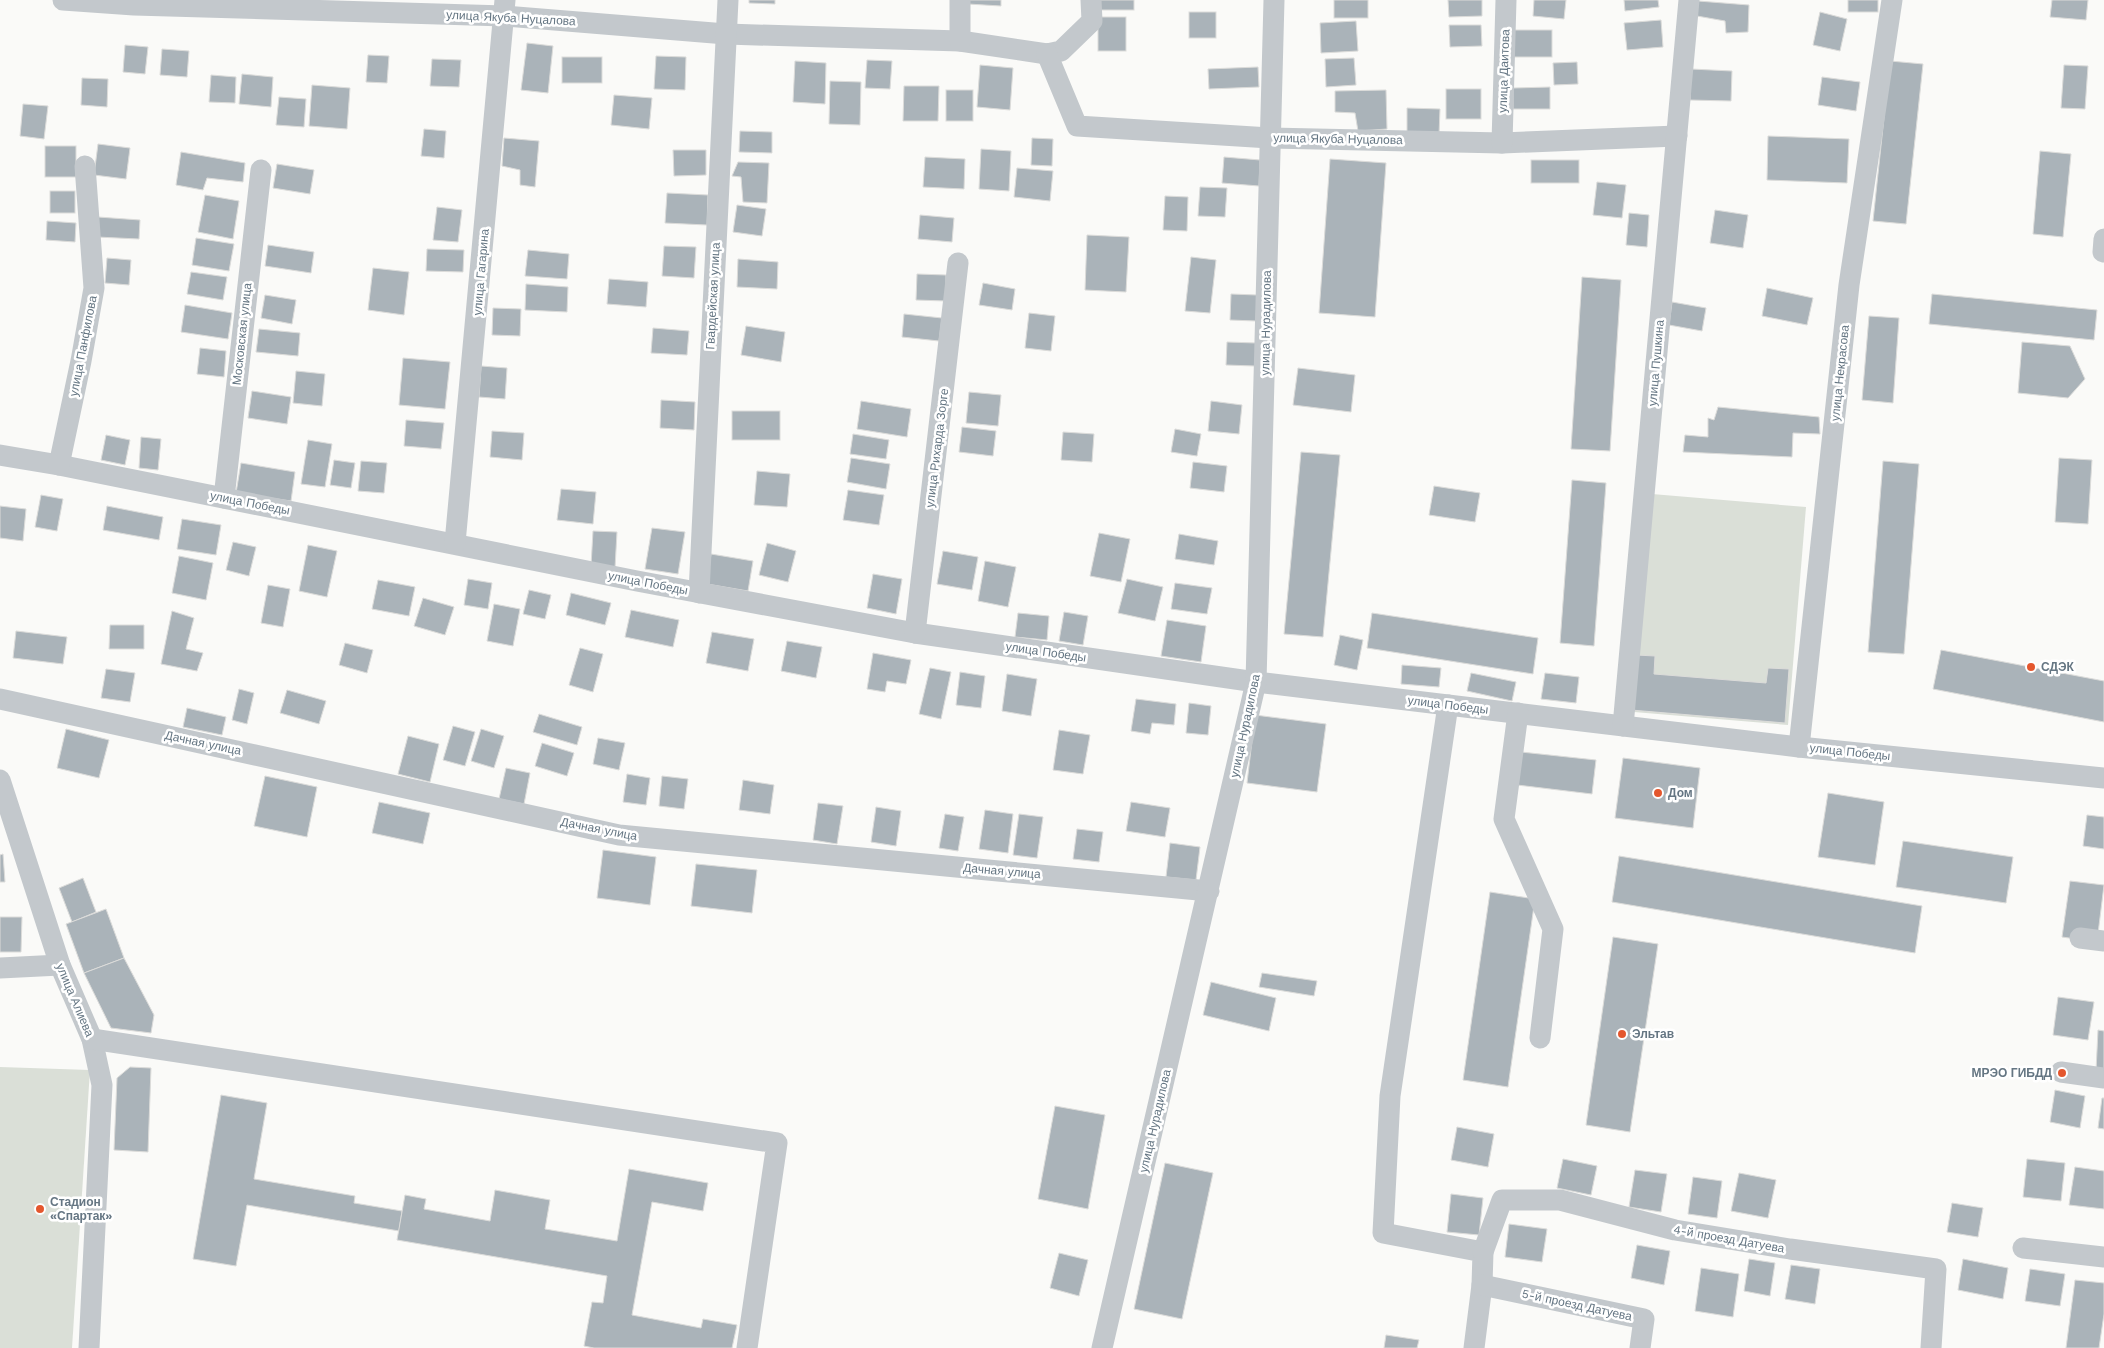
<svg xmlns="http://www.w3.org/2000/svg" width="2104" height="1348" font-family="'Work Sans',sans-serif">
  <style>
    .green { fill: #dadfd7 }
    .building { fill: #aab3b9; stroke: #dcdcda }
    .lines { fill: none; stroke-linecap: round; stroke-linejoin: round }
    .minor { stroke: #c3c8cc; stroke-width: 21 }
    .poi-dot { fill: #e4572e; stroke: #fff; stroke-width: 2 }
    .labels { text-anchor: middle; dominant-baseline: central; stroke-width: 5; stroke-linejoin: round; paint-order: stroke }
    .street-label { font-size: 12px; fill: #657683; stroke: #fff }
    .poi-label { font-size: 12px; font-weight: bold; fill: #657683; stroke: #fff; text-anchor: start }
  </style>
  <rect width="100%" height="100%" fill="#fafaf8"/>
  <g class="green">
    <polygon points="1652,494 1806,507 1788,725 1634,712"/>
    <polygon points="0,1067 90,1070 72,1348 0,1348"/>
  </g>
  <g class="building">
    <polygon points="749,0 775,0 775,4 749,3"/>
    <polygon points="968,0 1001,0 1001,6 968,4"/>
    <rect x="1099" y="0" width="35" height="10"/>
    <rect x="1334" y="0" width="34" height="18"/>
    <polygon points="1448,0 1482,0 1482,16 1449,17"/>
    <polygon points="1534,0 1566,0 1564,19 1533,16"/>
    <polygon points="1624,0 1658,0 1659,7 1625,11"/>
    <rect x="1848" y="0" width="30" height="12"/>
    <polygon points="2052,0 2088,0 2086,20 2050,17"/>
    <polygon points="1698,1 1749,5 1748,32 1726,33 1725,21 1697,16"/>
    <rect x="1189" y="12" width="27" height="26"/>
    <polygon points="1820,12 1847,19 1840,51 1813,45"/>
    <rect x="1098" y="17" width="28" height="34"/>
    <polygon points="1661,20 1663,47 1627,50 1624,23"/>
    <polygon points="1356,21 1358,51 1321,53 1320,23"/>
    <polygon points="1449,25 1481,25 1482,46 1450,47"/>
    <rect x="1512" y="30" width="40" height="27"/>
    <polygon points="527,43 553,46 548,93 521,90"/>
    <polygon points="125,45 148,47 145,74 123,72"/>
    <polygon points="162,49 189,51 187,77 160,75"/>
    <polygon points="368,55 389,56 387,83 366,82"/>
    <polygon points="656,56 686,57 685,90 654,89"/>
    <rect x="562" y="57" width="40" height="26"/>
    <polygon points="1354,58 1356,85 1326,87 1325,59"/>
    <polygon points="432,59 461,60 459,87 430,86"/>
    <polygon points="867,60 892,61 890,89 865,88"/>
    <polygon points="795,61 826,63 825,104 793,102"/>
    <polygon points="1890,61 1923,64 1906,224 1873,221"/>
    <polygon points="1577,62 1578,84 1554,85 1553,63"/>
    <polygon points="980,65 1013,68 1010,110 977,107"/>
    <polygon points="2064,65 2088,66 2085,109 2061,108"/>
    <polygon points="1258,67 1259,87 1209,89 1208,69"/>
    <polygon points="1691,69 1732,71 1731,101 1690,100"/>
    <polygon points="242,74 273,77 271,107 239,104"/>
    <polygon points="211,75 236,77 235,103 209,102"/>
    <polygon points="1822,77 1860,82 1856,111 1818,105"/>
    <polygon points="82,78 108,79 107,107 81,105"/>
    <polygon points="830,81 861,82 860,125 829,124"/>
    <polygon points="312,85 350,88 347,129 309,126"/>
    <polygon points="904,86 939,86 938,121 903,121"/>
    <polygon points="1550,87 1550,109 1513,109 1513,88"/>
    <rect x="1446" y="89" width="35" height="30"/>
    <rect x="946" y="90" width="27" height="31"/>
    <polygon points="1386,90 1387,129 1358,131 1355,113 1335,112 1335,91"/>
    <polygon points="614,95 652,98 649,129 611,125"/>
    <polygon points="279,97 306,99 304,127 276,125"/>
    <polygon points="23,104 48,106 44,139 20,136"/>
    <polygon points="1407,108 1440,109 1439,135 1407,134"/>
    <polygon points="424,129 446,131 444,158 421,156"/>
    <polygon points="740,131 772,132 772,153 739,152"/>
    <polygon points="1768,136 1849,139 1847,183 1767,180"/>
    <polygon points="504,138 539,141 535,187 520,185 520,170 502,166"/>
    <polygon points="1032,138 1053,139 1052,166 1031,165"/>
    <polygon points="98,144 130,148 126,179 94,175"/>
    <rect x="45" y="146" width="31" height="31"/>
    <polygon points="981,149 1011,151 1009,191 979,189"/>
    <polygon points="673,150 706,150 706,175 674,176"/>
    <polygon points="2040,151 2071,154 2063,237 2033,234"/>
    <polygon points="181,152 245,163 243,182 207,178 203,190 176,185"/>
    <polygon points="925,157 965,159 964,189 923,187"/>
    <polygon points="1224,157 1260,160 1259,186 1222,183"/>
    <polygon points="1330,159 1386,163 1375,317 1319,313"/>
    <rect x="1531" y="160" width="48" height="23"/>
    <polygon points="738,162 769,163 767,203 743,202 741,177 732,176"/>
    <polygon points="277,164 314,170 310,194 273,188"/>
    <polygon points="1017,168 1053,171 1050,201 1014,197"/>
    <polygon points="1597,182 1626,185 1622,218 1593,215"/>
    <polygon points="1200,187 1227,188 1225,217 1198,216"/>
    <rect x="50" y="191" width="25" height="22"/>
    <polygon points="667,193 708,195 707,225 665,223"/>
    <polygon points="205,195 239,201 233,239 198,232"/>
    <polygon points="1165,196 1188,197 1187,231 1163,230"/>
    <polygon points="737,205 766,209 762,236 733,232"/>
    <polygon points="437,207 462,210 458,242 433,240"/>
    <polygon points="1715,210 1748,215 1743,248 1710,243"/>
    <polygon points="1629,213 1649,215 1647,247 1626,245"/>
    <polygon points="920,215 954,218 952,242 918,239"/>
    <polygon points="98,217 140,220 139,239 97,237"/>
    <polygon points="47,221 76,223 75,242 46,240"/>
    <polygon points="1087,235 1129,237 1126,292 1085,290"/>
    <polygon points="196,238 234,244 229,271 192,265"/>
    <polygon points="268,245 314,252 311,273 265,266"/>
    <polygon points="664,246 696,247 694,278 662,276"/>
    <polygon points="427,249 464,250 463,272 426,271"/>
    <polygon points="528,250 569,254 567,279 525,276"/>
    <polygon points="1191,257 1216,260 1210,313 1185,311"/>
    <polygon points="107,258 131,260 129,285 105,283"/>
    <polygon points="738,259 778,262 777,289 737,287"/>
    <polygon points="373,268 409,272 404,315 368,310"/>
    <polygon points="191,272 227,277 223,300 187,294"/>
    <polygon points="917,274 946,275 946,301 916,300"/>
    <polygon points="1582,277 1621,280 1610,451 1571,449"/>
    <polygon points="609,279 648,282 646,307 607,304"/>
    <polygon points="983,283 1015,289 1012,310 979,305"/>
    <polygon points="526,284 568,287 567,312 525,310"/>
    <polygon points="1767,288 1813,298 1807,325 1762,316"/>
    <polygon points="1231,294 1257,295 1256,321 1230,320"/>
    <polygon points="1932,294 2097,310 2094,340 1929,324"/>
    <polygon points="265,295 296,300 292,324 261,318"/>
    <polygon points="1672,302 1706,308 1702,331 1669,325"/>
    <polygon points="185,305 232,313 228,339 181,332"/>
    <polygon points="493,308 521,309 520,336 492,335"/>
    <polygon points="1029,313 1055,316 1051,351 1025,348"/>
    <polygon points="904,314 942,318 939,341 902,337"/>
    <polygon points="1869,316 1899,318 1893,403 1862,400"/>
    <polygon points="746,326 785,332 781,362 741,355"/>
    <polygon points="653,328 689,331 687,355 651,353"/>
    <polygon points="259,329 300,333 298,356 256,352"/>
    <polygon points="1227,342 1256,343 1255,366 1226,365"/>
    <polygon points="2022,342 2070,346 2085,379 2068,398 2018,393"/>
    <polygon points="200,348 226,351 224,377 197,374"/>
    <polygon points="403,358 450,362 445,409 399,405"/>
    <polygon points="481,366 507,368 505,399 479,397"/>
    <polygon points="1298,368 1355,375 1351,412 1293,405"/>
    <polygon points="296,371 325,374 322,406 293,403"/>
    <polygon points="252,391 291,397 287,424 248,418"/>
    <polygon points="969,392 1001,395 998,426 966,423"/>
    <polygon points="661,400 695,402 694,430 660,428"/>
    <polygon points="861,401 911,409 907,437 857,429"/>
    <polygon points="1211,401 1242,405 1239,434 1208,431"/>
    <polygon points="1718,407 1819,417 1820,434 1793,433 1792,457 1683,452 1685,435 1708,437 1708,418 1714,420"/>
    <rect x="732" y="411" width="48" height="29"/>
    <polygon points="406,420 444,423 441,449 404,446"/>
    <polygon points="962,427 996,431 993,456 959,452"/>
    <polygon points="1175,429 1201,434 1197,456 1171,452"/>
    <polygon points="492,431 524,433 522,460 490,457"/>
    <polygon points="1063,432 1094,434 1092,462 1061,460"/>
    <polygon points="853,434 889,440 886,459 850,454"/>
    <polygon points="106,435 130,440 125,465 101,460"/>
    <polygon points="141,437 161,439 158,470 139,468"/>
    <polygon points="308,440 332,444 325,487 301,484"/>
    <polygon points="1301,452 1340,455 1323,637 1284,634"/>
    <polygon points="851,458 890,464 886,489 847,482"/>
    <polygon points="2059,458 2092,460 2088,524 2055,522"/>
    <polygon points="334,460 355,463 351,488 330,485"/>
    <polygon points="361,461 387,463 384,493 358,491"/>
    <polygon points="1883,461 1919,464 1904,654 1868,652"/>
    <polygon points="1193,462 1227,466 1224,492 1190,488"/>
    <polygon points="241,463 295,472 291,501 236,493"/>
    <polygon points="757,471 790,474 787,507 754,505"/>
    <polygon points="1572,480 1606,483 1594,646 1560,643"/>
    <polygon points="1434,486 1480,493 1475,522 1429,515"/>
    <polygon points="561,489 596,492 593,524 557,520"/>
    <polygon points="848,490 884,495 879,525 843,520"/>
    <polygon points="41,495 63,499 57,531 35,527"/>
    <polygon points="0,506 26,509 23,541 0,538"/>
    <polygon points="107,506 163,517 159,540 103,530"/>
    <polygon points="182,519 221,525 216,555 177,549"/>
    <polygon points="652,528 685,532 678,574 645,569"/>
    <polygon points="593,531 617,532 615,568 591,566"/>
    <polygon points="1099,533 1130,539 1121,582 1090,576"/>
    <polygon points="1179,534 1218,541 1214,565 1175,559"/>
    <polygon points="233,542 256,547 249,576 226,570"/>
    <polygon points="767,543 796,551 788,582 759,575"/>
    <polygon points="308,545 337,551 327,597 299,591"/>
    <polygon points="943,551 978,557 972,590 937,584"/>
    <polygon points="711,554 753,561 748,591 707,584"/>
    <polygon points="179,556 213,563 206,600 172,593"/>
    <polygon points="985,561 1016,567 1008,607 978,601"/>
    <polygon points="873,574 902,579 896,614 867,608"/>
    <polygon points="468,579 492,583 488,609 464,605"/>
    <polygon points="1127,579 1163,587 1155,621 1118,613"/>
    <polygon points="378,580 415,587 409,616 372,609"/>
    <polygon points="1175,583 1212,588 1207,614 1171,609"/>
    <polygon points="268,585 290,589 283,627 261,623"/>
    <polygon points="529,590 551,595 545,619 523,614"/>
    <polygon points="571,593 611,603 605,625 566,615"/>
    <polygon points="423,598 454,607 445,635 414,626"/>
    <polygon points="494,604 520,609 513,646 487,641"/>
    <polygon points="631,610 679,620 673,647 625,637"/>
    <polygon points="172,611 194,618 186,649 203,653 197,671 161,664"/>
    <polygon points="1064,612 1088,616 1083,645 1059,641"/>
    <polygon points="1018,613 1049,616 1047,640 1015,637"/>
    <polygon points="1372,613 1538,638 1533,674 1367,648"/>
    <polygon points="1167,620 1206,626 1201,662 1161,656"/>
    <polygon points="110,625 144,625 144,649 109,649"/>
    <polygon points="16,631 67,637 63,664 13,658"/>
    <polygon points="712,632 754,639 748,671 706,663"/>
    <polygon points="1340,635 1363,640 1357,670 1334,665"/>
    <polygon points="787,641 822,647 816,678 781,671"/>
    <polygon points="345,643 373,650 367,673 339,665"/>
    <polygon points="580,648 603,654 593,692 569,685"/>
    <polygon points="1941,650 2104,681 2104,722 1933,689"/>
    <polygon points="873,653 911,660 906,684 887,681 885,692 867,689"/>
    <polygon points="1636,655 1655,656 1654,674 1766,683 1768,668 1789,669 1785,723 1631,710"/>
    <polygon points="1402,665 1441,668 1439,687 1401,684"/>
    <polygon points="930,668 951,672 941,719 919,714"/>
    <polygon points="106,669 135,673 130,702 101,698"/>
    <polygon points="960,672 985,676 981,708 956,705"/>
    <polygon points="1471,673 1516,682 1512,701 1467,691"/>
    <polygon points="1545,673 1579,677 1576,703 1541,699"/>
    <polygon points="1007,674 1037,679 1031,716 1002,711"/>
    <polygon points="239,689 254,693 247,724 232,720"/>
    <polygon points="287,690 326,701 319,724 280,713"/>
    <polygon points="1136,699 1176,704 1174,725 1152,723 1150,734 1131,731"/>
    <polygon points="1189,703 1211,706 1208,735 1186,733"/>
    <polygon points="187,708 226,717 222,735 183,727"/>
    <polygon points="539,714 582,727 577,745 533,732"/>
    <polygon points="1255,715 1326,724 1317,792 1247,783"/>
    <polygon points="453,726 475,732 465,766 443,760"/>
    <polygon points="66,729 109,740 99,778 57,768"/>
    <polygon points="481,729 504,736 494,768 471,761"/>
    <polygon points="1059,730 1090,735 1083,774 1053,770"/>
    <polygon points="408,736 439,744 430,782 398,774"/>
    <polygon points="598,738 625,743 619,770 593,764"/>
    <polygon points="542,743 574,753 567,776 535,766"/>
    <polygon points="1521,752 1596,760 1592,794 1517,785"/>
    <polygon points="1623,758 1700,768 1693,828 1615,818"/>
    <polygon points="506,768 530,773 524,804 499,799"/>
    <polygon points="627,774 650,778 646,805 623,802"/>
    <polygon points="265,776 317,787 307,837 254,826"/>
    <polygon points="662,776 688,779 684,809 659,806"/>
    <polygon points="743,780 774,785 770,814 739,810"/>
    <polygon points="1828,793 1884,802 1875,865 1818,857"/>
    <polygon points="379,802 430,813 423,844 372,833"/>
    <polygon points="1131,802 1170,808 1165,837 1126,831"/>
    <polygon points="818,803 843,806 837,844 813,840"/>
    <polygon points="876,807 901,811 896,846 871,842"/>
    <polygon points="985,810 1013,814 1008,853 979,849"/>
    <polygon points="945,814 964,817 958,851 939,848"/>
    <polygon points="1019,814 1043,817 1037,858 1013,855"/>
    <polygon points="2087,815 2104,817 2104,849 2083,846"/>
    <polygon points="1077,829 1103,832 1099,862 1073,859"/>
    <polygon points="1903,841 2013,857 2006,903 1896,887"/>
    <polygon points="1170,843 1200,847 1196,880 1166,877"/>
    <polygon points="603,850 656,857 650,905 597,898"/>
    <polygon points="3,854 5,882 0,882 0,855"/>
    <polygon points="1619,856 1922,906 1915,953 1612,902"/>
    <polygon points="696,864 757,870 752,913 691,906"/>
    <polygon points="83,878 96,912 72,922 59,888"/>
    <polygon points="2070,881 2104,885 2097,942 2062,937"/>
    <polygon points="1490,892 1535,899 1508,1087 1463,1080"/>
    <polygon points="106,909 124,958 84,973 66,924"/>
    <polygon points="0,917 22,917 21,952 0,952"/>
    <polygon points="1613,937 1658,944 1630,1132 1586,1125"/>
    <polygon points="124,958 154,1015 151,1033 111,1028 84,973"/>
    <polygon points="1262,973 1317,981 1314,996 1259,987"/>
    <polygon points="1211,982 1276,998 1269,1031 1203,1015"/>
    <polygon points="2058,997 2094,1002 2088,1040 2053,1035"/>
    <polygon points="2098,1030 2104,1031 2104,1072 2096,1071"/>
    <polygon points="130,1067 151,1068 148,1152 114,1150 117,1078"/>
    <polygon points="2055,1090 2085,1096 2080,1128 2050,1122"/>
    <polygon points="221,1095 267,1103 254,1179 355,1196 354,1203 402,1211 399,1231 247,1205 236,1266 193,1259"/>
    <polygon points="2102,1098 2104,1098 2104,1129 2098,1128"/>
    <polygon points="1055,1106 1105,1115 1088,1209 1038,1199"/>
    <polygon points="1457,1127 1494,1134 1488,1167 1451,1160"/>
    <polygon points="1563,1159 1597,1166 1591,1195 1557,1188"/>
    <polygon points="2027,1159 2065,1163 2061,1201 2023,1197"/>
    <polygon points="1165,1163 1213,1173 1182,1319 1134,1309"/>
    <polygon points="2075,1167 2104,1171 2104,1209 2069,1205"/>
    <polygon points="629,1169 708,1183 703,1211 652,1202 632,1315 701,1328 703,1319 737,1325 732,1348 594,1348 584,1346 592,1302 603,1303 607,1276 397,1240 405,1195 426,1199 424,1209 490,1221 495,1190 550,1200 545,1229 617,1241"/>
    <polygon points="1635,1170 1667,1174 1661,1212 1629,1207"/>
    <polygon points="1739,1173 1776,1180 1768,1218 1731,1211"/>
    <polygon points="1693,1177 1722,1181 1717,1218 1688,1214"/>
    <polygon points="1451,1194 1483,1198 1479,1235 1447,1232"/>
    <polygon points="1952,1203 1983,1208 1978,1237 1947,1232"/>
    <polygon points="1509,1224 1547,1229 1542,1262 1505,1257"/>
    <polygon points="1637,1245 1670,1251 1664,1285 1631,1278"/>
    <polygon points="1059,1253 1088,1260 1079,1296 1050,1288"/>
    <polygon points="1749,1259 1775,1263 1770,1296 1744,1291"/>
    <polygon points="1963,1259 2008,1268 2003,1299 1958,1290"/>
    <polygon points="1791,1265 1820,1269 1815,1304 1785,1299"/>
    <polygon points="1701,1268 1739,1274 1733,1317 1695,1311"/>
    <polygon points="2030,1269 2065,1274 2060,1306 2025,1301"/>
    <polygon points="2075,1280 2104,1283 2104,1314 2099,1348 2066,1348"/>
    <polygon points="1386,1335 1419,1340 1417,1348 1384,1348"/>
  </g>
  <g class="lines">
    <g class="minor">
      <polyline points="63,0 134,5 505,16 726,34 960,41 1047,54 1061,51 1092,21 1091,0"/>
      <polyline points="960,0 960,41"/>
      <polyline points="1047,54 1077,126 1270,138 1502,143 1677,136"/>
      <polyline points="1502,143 1506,0"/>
      <polyline points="2103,252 2104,239"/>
      <polyline points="0,455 59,465 637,581 915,633 1256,682 1799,747 2104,778"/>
      <polyline points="59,465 81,361 94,288 85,166"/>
      <polyline points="224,498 261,170"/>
      <polyline points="455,543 505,0"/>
      <polyline points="699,593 728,0"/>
      <polyline points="915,633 958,263"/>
      <polyline points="0,699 619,835 1209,891"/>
      <polyline points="1448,705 1390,1096 1383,1233 1483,1252 1482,1285 1474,1348"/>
      <polyline points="1518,713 1504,819 1553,929 1540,1038"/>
      <polyline points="1623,726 1689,0"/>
      <polyline points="1799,747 1849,285 1892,0"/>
      <polyline points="0,780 60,965 92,1039 102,1085 89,1348"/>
      <polyline points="2080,938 2104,941"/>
      <polyline points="0,968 60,965"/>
      <polyline points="92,1039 777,1143 747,1348"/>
      <polyline points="2061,1072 2104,1078"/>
      <polyline points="2023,1248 2104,1257"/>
      <polyline points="1483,1252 1502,1200 1560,1200 1675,1230 1790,1249 1936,1269 1931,1348"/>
      <polyline points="1482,1285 1644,1319 1640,1348"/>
      <polyline points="1102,1348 1256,682 1274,0"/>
    </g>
  </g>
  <g class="poi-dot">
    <circle cx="2031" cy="667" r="5"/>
    <circle cx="1658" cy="793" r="5"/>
    <circle cx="1622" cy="1034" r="5"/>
    <circle cx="2062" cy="1073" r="5"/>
    <circle cx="40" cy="1209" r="5"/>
  </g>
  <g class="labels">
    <g class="street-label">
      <text transform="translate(511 18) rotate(3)">улица Якуба Нуцалова</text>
      <text transform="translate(1504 71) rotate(-88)">улица Даитова</text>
      <text transform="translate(1338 139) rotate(1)">улица Якуба Нуцалова</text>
      <text transform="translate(481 272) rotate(-85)">улица Гагарина</text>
      <text transform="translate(713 296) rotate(-87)">Гвардейская улица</text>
      <text transform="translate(1266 323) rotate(-89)">улица Нурадилова</text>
      <text transform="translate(242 334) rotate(-84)">Московская улица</text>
      <text transform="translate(83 346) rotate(-79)">улица Панфилова</text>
      <text transform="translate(1656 363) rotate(-85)">улица Пушкина</text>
      <text transform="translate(1840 373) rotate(-84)">улица Некрасова</text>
      <text transform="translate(937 448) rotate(-83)">улица Рихарда Зорге</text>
      <text transform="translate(250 503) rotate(11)">улица Победы</text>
      <text transform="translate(648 583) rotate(11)">улица Победы</text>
      <text transform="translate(1046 652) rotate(8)">улица Победы</text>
      <text transform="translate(1448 705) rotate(7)">улица Победы</text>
      <text transform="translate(1245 726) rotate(-78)">улица Нурадилова</text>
      <text transform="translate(203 743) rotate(12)">Дачная улица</text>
      <text transform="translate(1850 752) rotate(6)">улица Победы</text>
      <text transform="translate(599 829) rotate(11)">Дачная улица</text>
      <text transform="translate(1002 871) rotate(5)">Дачная улица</text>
      <text transform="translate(75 1000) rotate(67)">улица Алиева</text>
      <text transform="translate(1155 1121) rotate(-77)">улица Нурадилова</text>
      <text transform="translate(1729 1239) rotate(10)">4-й проезд Датуева</text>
      <text transform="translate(1577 1305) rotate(12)">5-й проезд Датуева</text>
    </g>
    <g class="poi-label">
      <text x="2041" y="667">СДЭК</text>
      <text x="1668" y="793">Дом</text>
      <text x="1632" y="1034">Эльтав</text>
      <text x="2052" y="1073" text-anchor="end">МРЭО ГИБДД</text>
      <text x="50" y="1202">Стадион<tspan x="50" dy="14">«Спартак»</tspan></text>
    </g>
  </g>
</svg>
